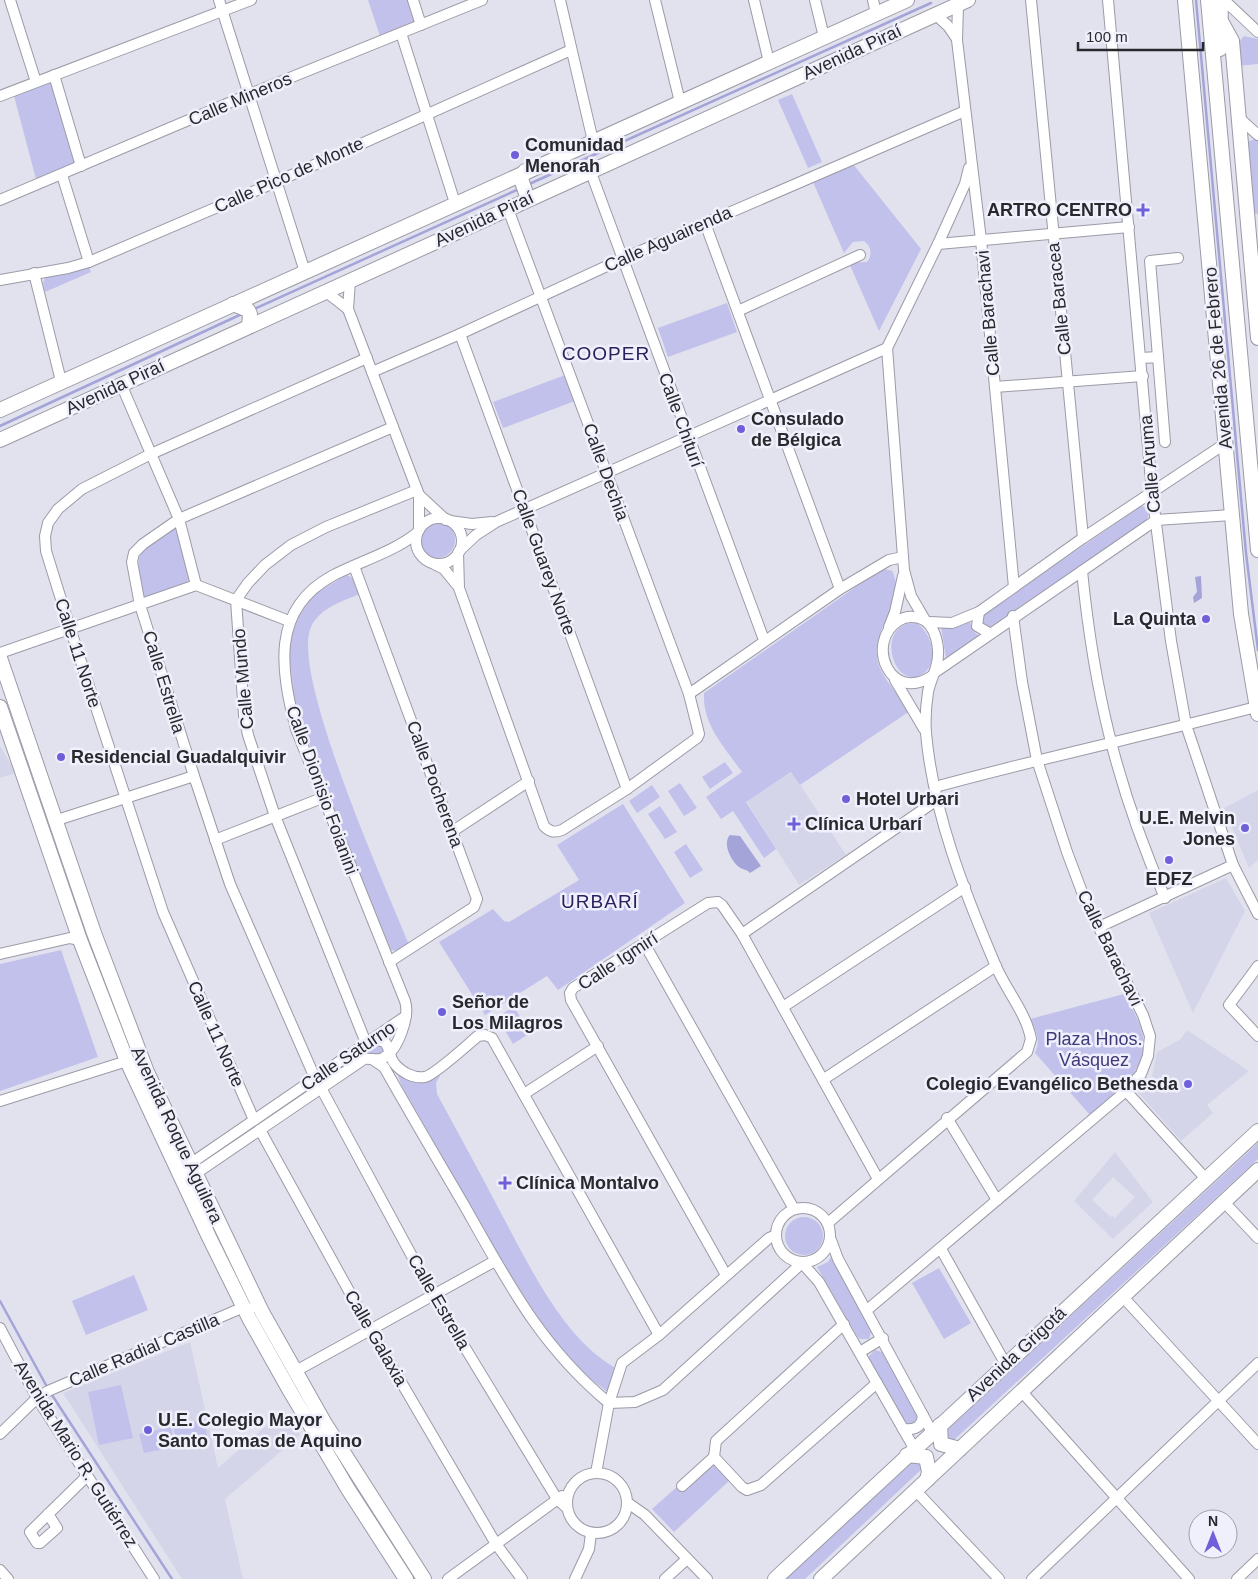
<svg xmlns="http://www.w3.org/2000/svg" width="1258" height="1579" font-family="Helvetica,sans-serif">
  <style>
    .built { fill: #d5d5e9; fill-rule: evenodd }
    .green { fill: #c1c1ec }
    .water { fill: #a4a4d9 }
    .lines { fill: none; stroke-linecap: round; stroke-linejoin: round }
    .stream { stroke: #a4a4d9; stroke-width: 2.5 }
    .minor-casing { stroke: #9a9ba6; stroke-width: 12 }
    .major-casing { stroke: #9a9ba6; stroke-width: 16 }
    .minor { stroke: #fff; stroke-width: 10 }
    .major { stroke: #fff; stroke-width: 14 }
    .poi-dot { fill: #6f60da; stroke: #eff0fc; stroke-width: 2 }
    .labels { text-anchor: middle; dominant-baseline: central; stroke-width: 5; stroke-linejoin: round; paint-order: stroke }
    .street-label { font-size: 18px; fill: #29292d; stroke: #eff0fc }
    .poi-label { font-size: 18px; font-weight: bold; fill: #29292d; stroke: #eff0fc; text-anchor: start }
    .park-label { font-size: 18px; fill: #3f3879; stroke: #eff0fc }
    .neighbourhood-label { font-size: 19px; letter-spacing: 1px; fill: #2a225d; stroke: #eff0fc }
  </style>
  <rect width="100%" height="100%" fill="#e2e2ef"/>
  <g class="built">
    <polygon points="0,746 16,773 0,778"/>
    <polygon points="792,772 846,855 799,885 746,801"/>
    <polygon points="1258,790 1258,860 1249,868 1224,808"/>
    <polygon points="1226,878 1245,911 1193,1013 1149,913"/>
    <polygon points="1187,1030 1249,1071 1207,1105 1213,1113 1181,1141 1138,1092 1152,1076 1157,1052 1181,1039"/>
    <path d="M1115 1152 1153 1202 1113 1239 1074 1201ZM1113 1177 1135 1197 1115 1218 1113 1216 1111 1217 1092 1200Z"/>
    <polygon points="190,1342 218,1468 284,1410 300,1435 225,1499 243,1579 182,1579 63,1393"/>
  </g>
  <g class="green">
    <polygon points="368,0 409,0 416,23 380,36"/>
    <polygon points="1244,36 1258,39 1258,64 1238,66 1237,44"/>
    <polygon points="53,81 77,163 36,179 14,96"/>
    <polygon points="792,94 822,162 808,168 778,100"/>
    <polygon points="1258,138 1258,214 1252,213 1244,143"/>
    <path d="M853 164 921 249 879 331 849 263 867 262C873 255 871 246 864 241L853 242 844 253 813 182Z"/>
    <polygon points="89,267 91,272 45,292 43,283 46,276"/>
    <polygon points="727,303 737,332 668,357 658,328"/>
    <polygon points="565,375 575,401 503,428 493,402"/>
    <polygon points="1141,506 1148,508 1149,514 1146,521 990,627 981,624 983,615"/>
    <circle cx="437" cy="540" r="18"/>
    <path d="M176 526 190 578 185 585 143 599C135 548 134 555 176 526Z"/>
    <path d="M885 569 892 571C908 599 869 631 878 663 883 680 900 696 910 711L800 785 791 772 746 802 776 849 764 858 733 811 721 819 706 797 742 772C725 748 702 724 704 693L877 572Z"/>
    <path d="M347 575 354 579 360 594C342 601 320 608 311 627 290 675 388 892 410 947L402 952 391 950 318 770 294 698 289 654 291 625 310 596Z"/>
    <polygon points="970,622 973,631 979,636 946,658 941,627 958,627"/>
    <path d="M916 623C931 631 940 661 924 673 895 695 872 623 916 623Z"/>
    <polygon points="725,762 733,773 710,789 702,777"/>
    <polygon points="680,783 697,808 684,816 668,791"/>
    <polygon points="652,785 660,797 637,813 629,801"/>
    <polygon points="623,804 685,903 558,990 547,976 485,1015 439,942 493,909 504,921 509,922 579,880 557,845"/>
    <polygon points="660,806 677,832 665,839 648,814"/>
    <polygon points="686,844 703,870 690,878 674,852"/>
    <polygon points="61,950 98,1057 0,1091 0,964"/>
    <path d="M1124 994C1130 1006 1139 1019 1142 1032 1152 1070 1114 1093 1090 1115L1035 1053C1041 1040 1036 1031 1030 1019Z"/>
    <polygon points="514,1007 530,1033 513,1044 497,1017"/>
    <polygon points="375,1043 383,1045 385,1053 377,1055 364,1054 209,1161 206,1161"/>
    <path d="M400 1073H437L440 1076 436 1083 437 1094C459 1134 481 1175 502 1215 529 1265 563 1338 614 1367L610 1392 606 1391 582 1372 548 1333 504 1265 402 1086 398 1076Z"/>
    <polygon points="1258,1143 1258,1159 954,1440 948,1443 944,1433"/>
    <circle cx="804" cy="1236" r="19"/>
    <polygon points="831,1257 872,1329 869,1339 860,1339 857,1336 817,1267 828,1262"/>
    <polygon points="939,1268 971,1323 944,1339 912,1283"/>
    <polygon points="134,1275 148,1310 86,1335 72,1301"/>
    <polygon points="875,1350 882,1352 917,1412 919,1416 917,1424 907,1427 869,1362 869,1356"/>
    <polygon points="121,1385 133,1438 99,1445 88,1392"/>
    <polygon points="204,1420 208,1440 177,1446 173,1426"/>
    <polygon points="171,1427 175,1447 144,1453 139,1434"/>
    <polygon points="916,1459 918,1459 924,1467 805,1579 785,1579"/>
    <polygon points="713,1463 729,1481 674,1532 652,1509 678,1486"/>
  </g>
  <g class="water">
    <polygon points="1201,576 1202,598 1194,603 1193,597 1197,592 1195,577"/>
    <path d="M730 835 740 836 761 866 750 873C747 869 743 870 739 867 731 861 722 843 730 835Z"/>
  </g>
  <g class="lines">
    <g class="stream">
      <polyline points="1196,0 1246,553 1258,650"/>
      <polyline points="527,185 931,3"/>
      <polyline points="254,309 519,189"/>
      <polyline points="0,426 244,313"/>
      <polyline points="0,1301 46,1385"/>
      <polyline points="52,1395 172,1579"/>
    </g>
    <defs>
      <g id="minor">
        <polyline points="10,0 36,82"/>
        <polyline points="219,0 305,272"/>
        <polyline points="413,0 421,25"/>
        <polyline points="560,0 593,141"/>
        <polyline points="655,0 680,102"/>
        <polyline points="754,0 769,62"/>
        <polyline points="815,0 824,37"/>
        <polyline points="873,0 876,14"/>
        <polyline points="1031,0 1083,538"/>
        <polyline points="1108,0 1152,492 1171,641 1186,725 1233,865 1258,914"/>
        <polyline points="1224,0 1258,32"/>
        <polyline points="958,5 957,40 981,240 1014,587"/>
        <polyline points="935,14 948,26 957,39"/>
        <polyline points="401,33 455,203"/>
        <polyline points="54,75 81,166"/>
        <polyline points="0,96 251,0"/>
        <polyline points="1237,116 1258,135"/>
        <polyline points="590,170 764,640"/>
        <polyline points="62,175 89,262"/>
        <polyline points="0,200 250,94 482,0"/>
        <polyline points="705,223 840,589"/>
        <polyline points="938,244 1129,227"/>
        <polyline points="34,273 61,381"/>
        <polyline points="0,280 68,268 89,262 276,182 571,50"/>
        <polyline points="350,281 348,309 419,495 419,530"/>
        <polyline points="325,291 348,309"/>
        <polyline points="738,311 860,255"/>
        <polyline points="460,334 627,789"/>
        <polyline points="1158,357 1150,261 1178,258"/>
        <polyline points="1141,358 1158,357 1165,442"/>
        <polyline points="372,372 460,334 622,259 965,111"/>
        <polyline points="121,384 179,519 196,585"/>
        <polyline points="995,387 1143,376"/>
        <polyline points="419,495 446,520"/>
        <circle cx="439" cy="541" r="23"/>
        <polyline points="450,521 472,524 492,522"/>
        <polyline points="459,551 476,535 496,522 887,348"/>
        <path d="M458 553 459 588 544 826C550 832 554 833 562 830L627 789 697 738 699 734 689 694 508 209"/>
        <polyline points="434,564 444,569 457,585"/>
        <polyline points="354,566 477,899 474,907 389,962"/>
        <path d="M1082 571C1094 691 1117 787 1165 898"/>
        <polyline points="979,612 977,626 989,633"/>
        <polyline points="925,620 911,596 904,570 887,348 938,244 965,184 969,168"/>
        <polyline points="929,622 952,623 979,612 1083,538 1226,443"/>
        <polyline points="889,627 895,612 903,576"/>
        <polyline points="0,653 196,585 289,621"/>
        <polyline points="934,673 1156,520 1232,515"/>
        <polyline points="895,680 924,729"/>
        <polyline points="689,694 840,589 889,560 903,557"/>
        <path d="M935 787C1041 758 1149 735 1256 707"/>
        <polyline points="54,821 194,776"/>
        <polyline points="453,831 529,781"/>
        <polyline points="215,840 322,798"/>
        <polyline points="1099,927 1233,865"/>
        <polyline points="742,934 937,800"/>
        <polyline points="644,943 794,1209"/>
        <polyline points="0,954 70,938 80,940"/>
        <polyline points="1258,966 1229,1005 1258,1036"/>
        <polyline points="783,1007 965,887"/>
        <path d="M373 1039 385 1042C390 1049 389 1056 394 1063 401 1072 414 1079 425 1077 436 1074 468 1044 478 1036L485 1035 492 1038 659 1335"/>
        <polyline points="366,1043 275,816 248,735 244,715 236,600 248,583 265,565 291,545 326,527 417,490"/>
        <path d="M372 1059 384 1067C410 1113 437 1159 464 1205 507 1281 540 1346 609 1403"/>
        <polyline points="315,1078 230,884 194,776 140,605 132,562 134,553 143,544 179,519 393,427"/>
        <polyline points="824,1079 996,966"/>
        <polyline points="321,1088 433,1295 557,1499 567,1508"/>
        <polyline points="1126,1091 1206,1179"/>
        <polyline points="524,1094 598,1046"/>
        <polyline points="0,1101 127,1061 139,1064 147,1071"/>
        <polyline points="947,1118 997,1200"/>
        <polyline points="254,1120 163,912 70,628 46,551 45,536 48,523 58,509 82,489 151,454 367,358"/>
        <polyline points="260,1130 370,1329 496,1544 522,1579"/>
        <path d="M175 1163 182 1169 195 1174 364 1059C370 1058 378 1061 383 1058 398 1051 410 1016 405 1001L296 729C281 671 270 610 332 576 360 561 392 553 417 533"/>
        <polyline points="188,1168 190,1164 406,1016"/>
        <polyline points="1224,1202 1258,1238"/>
        <circle cx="803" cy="1235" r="27"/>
        <path d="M828 1223 1027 1052 1031 1039C1026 1012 1005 989 995 964 964 891 933 812 926 733 925 720 926 705 928 692 930 682 934 675 936 667 941 651 937 623 919 618 912 616 904 617 898 621 865 643 890 704 932 676"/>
        <polyline points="831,1240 838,1259 932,1432"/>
        <polyline points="941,1249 1005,1363"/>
        <polyline points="802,1263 819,1282 914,1448"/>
        <polyline points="726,1275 571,1000 570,993 573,988 708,903 718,902 722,905 742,934 878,1179"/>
        <polyline points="1123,1297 1258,1444"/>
        <polyline points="867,1310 1126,1091 1141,1074 1148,1056 1150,1036 1143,1015 1085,900 1067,852 1037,760 1022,682 1013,616"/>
        <polyline points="844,1324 716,1441 714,1457 742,1487 747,1490 761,1485 877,1383"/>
        <polyline points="0,1328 37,1398 154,1579"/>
        <polyline points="860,1352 883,1338"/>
        <polyline points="294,1372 495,1261"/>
        <polyline points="1022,1392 1189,1579"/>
        <polyline points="609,1403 635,1402 663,1390 802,1263"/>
        <path d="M903 1429C914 1430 922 1428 923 1415"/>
        <polyline points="0,1434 37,1398 48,1391 244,1307 250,1309"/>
        <polyline points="596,1473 609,1403 622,1363 659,1335 769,1238 776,1235"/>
        <circle cx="597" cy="1503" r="30"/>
        <polyline points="682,1486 714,1457"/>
        <polyline points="916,1491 999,1579"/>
        <polyline points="628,1503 645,1515 707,1579"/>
        <polyline points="48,1514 57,1528 40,1543 37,1543 30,1532 87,1476"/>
        <polyline points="0,1570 8,1579"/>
        <polyline points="448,1579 562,1496"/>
        <polyline points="575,1579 589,1549 591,1533"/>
        <polyline points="665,1579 687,1559"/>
        <polyline points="1032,1579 1258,1363"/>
        <polyline points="1237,1579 1258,1559"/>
      </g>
      <g id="major">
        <polyline points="1185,0 1241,614 1258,714"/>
        <polyline points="1208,0 1258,550"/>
        <polyline points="1222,23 1232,41 1258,338"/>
        <polyline points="1220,49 1221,0"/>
        <polyline points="525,171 521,179 528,199"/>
        <polyline points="233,304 248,310 250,314 249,326"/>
        <polyline points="0,410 907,0"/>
        <polyline points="0,440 968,0"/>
        <polyline points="0,658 94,933 147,1072 262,1312 324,1422 424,1579"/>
        <polyline points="0,707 80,940 127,1061 209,1237 249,1318 290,1391 348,1489 406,1579"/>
        <polyline points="940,1425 941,1444 960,1449"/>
        <polyline points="907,1455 926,1457 929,1472 927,1480"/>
        <polyline points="775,1579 1258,1131"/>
        <polyline points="821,1579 1258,1170"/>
      </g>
    </defs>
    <use href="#minor" class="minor-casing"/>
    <use href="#major" class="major-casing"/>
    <use href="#minor" class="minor"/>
    <use href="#major" class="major"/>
  </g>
  <g class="poi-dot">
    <circle cx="515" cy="155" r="5"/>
    <path d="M1140.5 202.5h5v5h5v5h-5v5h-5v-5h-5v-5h5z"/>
    <circle cx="741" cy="429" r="5"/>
    <circle cx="1206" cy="619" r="5"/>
    <circle cx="61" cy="757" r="5"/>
    <circle cx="846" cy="799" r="5"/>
    <path d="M791.5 816.5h5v5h5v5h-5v5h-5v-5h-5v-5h5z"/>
    <circle cx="1245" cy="828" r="5"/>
    <circle cx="1169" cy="860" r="5"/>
    <circle cx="442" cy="1012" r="5"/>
    <circle cx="1188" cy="1084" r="5"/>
    <path d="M502.5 1175.5h5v5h5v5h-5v5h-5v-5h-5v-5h5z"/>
    <circle cx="148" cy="1430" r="5"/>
  </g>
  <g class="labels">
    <g class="street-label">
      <text transform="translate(852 52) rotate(-25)">Avenida Piraí</text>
      <text transform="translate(240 99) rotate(-23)">Calle Mineros</text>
      <text transform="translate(289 175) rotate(-24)">Calle Pico de Monte</text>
      <text transform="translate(484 219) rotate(-25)">Avenida Piraí</text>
      <text transform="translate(668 239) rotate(-24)">Calle Aguairenda</text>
      <text transform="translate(1059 299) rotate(-96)">Calle Baracea</text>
      <text transform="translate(988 313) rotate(-95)">Calle Barachavi</text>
      <text transform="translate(1218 358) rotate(-95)">Avenida 26 de Febrero</text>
      <text transform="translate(115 387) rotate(-25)">Avenida Piraí</text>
      <text transform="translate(681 420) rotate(70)">Calle Chiturí</text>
      <text transform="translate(1150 464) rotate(-95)">Calle Aruma</text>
      <text transform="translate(606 472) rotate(70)">Calle Dechia</text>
      <text transform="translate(544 562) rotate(70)">Calle Guarey Norte</text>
      <text transform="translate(78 653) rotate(72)">Calle 11 Norte</text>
      <text transform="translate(243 679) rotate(-95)">Calle Mundo</text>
      <text transform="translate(164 682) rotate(73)">Calle Estrella</text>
      <text transform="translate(435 784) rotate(70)">Calle Pocherena</text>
      <text transform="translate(322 790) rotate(70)">Calle Dionisio Foianini</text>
      <text transform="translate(1110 948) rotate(64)">Calle Barachavi</text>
      <text transform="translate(618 961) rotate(-33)">Calle Igmirí</text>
      <text transform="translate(216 1034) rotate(66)">Calle 11 Norte</text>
      <text transform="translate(348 1056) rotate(-34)">Calle Saturno</text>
      <text transform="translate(177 1135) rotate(65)">Avenida Roque Aguilera</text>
      <text transform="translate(439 1302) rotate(60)">Calle Estrella</text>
      <text transform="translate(376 1338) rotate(60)">Calle Galaxia</text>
      <text transform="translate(144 1350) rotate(-23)">Calle Radial Castilla</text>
      <text transform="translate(1016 1354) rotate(-43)">Avenida Grigotá</text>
      <text transform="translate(76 1454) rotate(58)">Avenida Mario R. Gutiérrez</text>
    </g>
    <g class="poi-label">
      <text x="525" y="145">Comunidad<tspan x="525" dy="21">Menorah</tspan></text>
      <text x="1132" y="210" text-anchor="end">ARTRO CENTRO</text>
      <text x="751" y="419">Consulado<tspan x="751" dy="21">de Bélgica</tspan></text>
      <text x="1196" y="619" text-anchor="end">La Quinta</text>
      <text x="71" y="757">Residencial Guadalquivir</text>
      <text x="856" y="799">Hotel Urbari</text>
      <text x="1235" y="818" text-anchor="end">U.E. Melvin<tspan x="1235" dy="21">Jones</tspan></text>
      <text x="805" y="824">Clínica Urbarí</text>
      <text x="1169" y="879" text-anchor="middle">EDFZ</text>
      <text x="452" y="1002">Señor de<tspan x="452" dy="21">Los Milagros</tspan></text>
      <text x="1178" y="1084" text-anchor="end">Colegio Evangélico Bethesda</text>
      <text x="516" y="1183">Clínica Montalvo</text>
      <text x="158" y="1420">U.E. Colegio Mayor<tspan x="158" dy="21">Santo Tomas de Aquino</tspan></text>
    </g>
    <g class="park-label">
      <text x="1094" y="1039">Plaza Hnos.<tspan x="1094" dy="21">Vásquez</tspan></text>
    </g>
    <g class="neighbourhood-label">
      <text x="606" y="353">COOPER</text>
      <text x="600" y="901">URBARÍ</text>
    </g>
  </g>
  <g transform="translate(1213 1534)"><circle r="24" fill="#eff0fc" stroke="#a0a0a9"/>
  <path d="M0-4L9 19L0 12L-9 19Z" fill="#6f60da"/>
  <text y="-8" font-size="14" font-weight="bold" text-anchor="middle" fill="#29292d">N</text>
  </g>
  <path d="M1078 42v8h125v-8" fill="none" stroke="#29292d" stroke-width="2.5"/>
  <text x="1086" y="42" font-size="15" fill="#29292d" stroke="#eff0fc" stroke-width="4" paint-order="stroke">100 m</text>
</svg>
